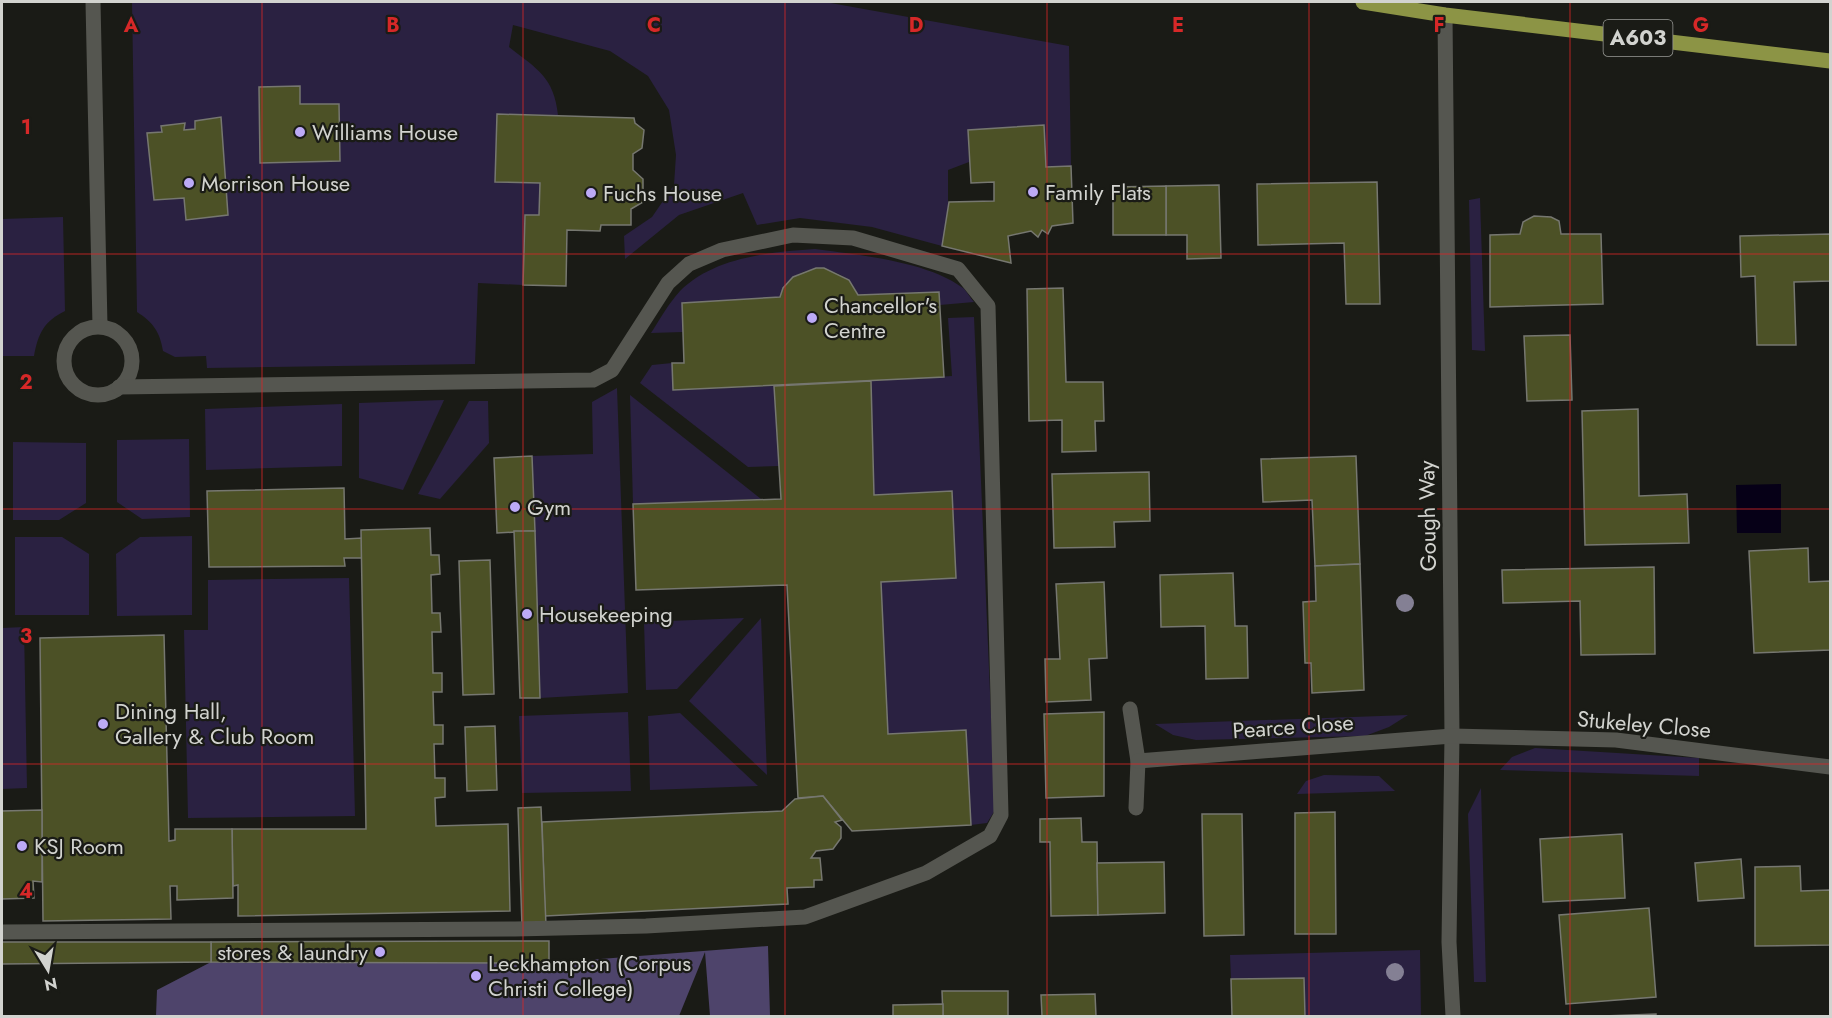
<svg xmlns="http://www.w3.org/2000/svg" width="1832" height="1018" font-family="Jost,sans-serif">
  <style>
    .green { fill: #2a2141 }
    .forest { fill: #4e446b }
    .water { fill: #060017 }
    .building { fill: #4c5126; stroke: #767770; stroke-width: 1.5 }
    .lines { fill: none; stroke-linecap: round; stroke-linejoin: round }
    .lane { stroke: #555650; stroke-width: 15 }
    .street { stroke: #555650; stroke-width: 15 }
    .primary { stroke: #8c9445; stroke-width: 15 }
    .tree { fill: #848094 }
    .grid { fill: none; stroke: #d62828; stroke-width: 1.5; stroke-opacity: 0.55 }
    .poi-dot { fill: #bcaaf6; stroke: #1a1b16; stroke-width: 2 }
    .labels { text-anchor: middle; dominant-baseline: central; stroke-width: 4.5; stroke-linejoin: round; paint-order: stroke }
    .shield { fill: #1a1b16; stroke: #9b9c98; stroke-width: 1.5 }
    .shield-label { font-size: 21px; font-weight: bold; fill: #d2d3cf }
    .poi-label { font-size: 22px; fill: #d2d3cf; stroke: #1a1b16; text-anchor: start }
    .street-label { font-size: 22px; fill: #d2d3cf; stroke: #1a1b16 }
    .grid-label { font-size: 20px; text-anchor: middle; font-weight: bold; fill: #d62828; stroke: #1a1b16; stroke-width: 4.5; stroke-linejoin: round; paint-order: stroke }
  </style>
  <rect width="100%" height="100%" fill="#1a1b16"/>
  <g class="green">
    <path d="M132 2H825L1069 46 1071 166 1046 167 1044 125 968 130 969 162 948 170V215L942 246 872 227 800 218 757 225 743 193 679 215 625 259 624 236 652 217 674 185 676 155 669 110 648 76 610 51 513 25 509 47C537 69 554 77 558 115L498 114 495 181 540 183 539 215H525L523 285 478 283 475 364 207 368 206 356 175 357 163 351C160 332 153 322 137 312Z"/>
    <polygon points="1480,198 1485,351 1472,350 1469,200"/>
    <path d="M63 217 65 311C44 321 38 334 34 356H2V219Z"/>
    <path d="M815 249C858 255 927 261 963 288 967 291 970 298 974 302L940 305 939 292 858 295C855 289 852 282 847 279 824 261 788 268 780 297L682 303 683 332 651 333C660 319 669 303 680 291 714 257 770 252 815 249Z"/>
    <polygon points="974,317 995,810 987,823 971,825 966,730 888,734 881,582 956,578 952,491 874,495 871,381 952,376 948,318"/>
    <polygon points="672,363 673,390 774,386 779,466 748,467 640,383 652,365"/>
    <polygon points="617,388 628,693 540,698 532,456 593,454 592,402"/>
    <polygon points="630,395 761,499 633,504"/>
    <polygon points="444,400 403,490 359,478 359,403"/>
    <polygon points="469,401 488,401 489,443 440,499 418,494"/>
    <polygon points="342,404 342,466 206,470 205,409"/>
    <polygon points="189,439 190,517 142,519 117,502 117,440"/>
    <polygon points="13,442 86,443 86,503 59,520 13,520"/>
    <polygon points="192,536 192,615 117,616 116,554 140,537"/>
    <polygon points="15,537 62,537 89,554 89,615 15,615"/>
    <polygon points="349,578 355,816 188,818 184,630 208,630 208,580"/>
    <polygon points="744,618 677,689 646,690 644,622"/>
    <polygon points="761,618 767,775 689,701"/>
    <polygon points="24,627 27,788 2,789 2,628"/>
    <polygon points="628,712 631,791 522,793 519,716"/>
    <polygon points="680,713 758,786 650,790 648,716"/>
    <polygon points="1408,715 1389,727 1365,736 1196,740 1173,735 1155,724"/>
    <polygon points="1535,748 1699,758 1699,776 1500,770 1512,757"/>
    <polygon points="1324,775 1379,776 1395,791 1297,794 1306,781"/>
    <polygon points="1481,788 1486,982 1474,982 1468,814"/>
    <polygon points="1420,950 1421,1016 1305,1016 1304,978 1231,979 1230,955"/>
  </g>
  <polygon class="forest" points="768,946 770,1016 710,1016 705,952 679,1016 156,1016 157,990 211,962 549,963"/>
  <polygon class="water" points="1781,484 1781,533 1737,533 1736,485"/>
  <g class="building">
    <polygon points="300,86 300,104 339,104 340,161 260,163 259,87"/>
    <polygon points="497,114 634,118 635,123 644,130 642,148 633,154 633,170 643,179 643,202 631,209 631,225 601,225 600,231 567,230 566,286 523,285 525,215 539,215 540,183 495,182"/>
    <polygon points="221,117 228,215 186,220 184,198 154,200 147,133 162,132 161,126 185,123 184,130 195,129 195,121"/>
    <polygon points="1044,125 1046,167 1071,166 1073,223 1052,226 1048,234 1042,230 1038,237 1031,231 1008,236 1011,263 942,246 949,202 994,201 994,182 971,183 968,130"/>
    <polygon points="1377,182 1380,304 1346,304 1344,243 1258,245 1257,184"/>
    <polygon points="1219,185 1221,258 1187,259 1187,235 1166,235 1166,186"/>
    <polygon points="1166,186 1166,235 1113,235 1113,187"/>
    <polygon points="1534,216 1551,217 1559,221 1561,234 1601,234 1603,304 1490,307 1490,235 1520,234 1523,222"/>
    <polygon points="1830,234 1830,281 1794,282 1796,345 1757,345 1755,276 1741,277 1740,236"/>
    <polygon points="816,268 824,268 849,280 858,295 939,292 944,377 673,390 672,363 684,363 682,303 780,297 783,288 793,277"/>
    <polygon points="1063,288 1066,382 1103,382 1104,421 1095,421 1096,451 1062,452 1062,420 1029,421 1027,289"/>
    <polygon points="1570,335 1572,400 1527,401 1524,336"/>
    <polygon points="871,381 874,495 952,491 956,578 881,582 888,734 966,730 971,825 852,831 823,796 798,798 787,585 636,590 633,504 781,499 774,386"/>
    <polygon points="1638,409 1639,496 1687,494 1689,543 1585,545 1582,411"/>
    <polygon points="532,456 535,531 497,533 494,458"/>
    <polygon points="1356,456 1360,564 1315,566 1312,500 1263,502 1261,459"/>
    <polygon points="1149,472 1150,521 1114,522 1115,547 1054,548 1052,474"/>
    <polygon points="344,488 345,539 362,538 362,558 344,558 345,566 209,567 207,491"/>
    <polygon points="430,528 431,555 439,555 440,574 431,575 432,613 440,613 441,632 432,632 433,673 442,673 442,692 433,692 434,725 443,725 443,744 434,744 435,778 445,778 445,797 435,798 436,826 508,824 510,911 238,916 238,885 233,886 232,829 366,829 361,530"/>
    <polygon points="514,531 535,531 540,698 520,698"/>
    <polygon points="1808,548 1809,582 1830,581 1830,650 1754,653 1749,551"/>
    <polygon points="490,560 494,694 463,695 459,561"/>
    <polygon points="1360,564 1364,690 1312,693 1311,663 1305,663 1303,602 1316,601 1315,566"/>
    <polygon points="1654,567 1655,654 1581,655 1580,601 1503,603 1502,570"/>
    <polygon points="1233,573 1235,626 1247,626 1248,678 1206,679 1205,626 1161,627 1160,575"/>
    <polygon points="1104,582 1107,658 1089,659 1091,700 1046,702 1045,659 1060,659 1056,584"/>
    <polygon points="164,635 169,841 175,840 175,829 232,829 233,898 177,900 177,886 170,886 171,919 43,921 40,638"/>
    <polygon points="1104,712 1104,796 1046,798 1044,714"/>
    <polygon points="495,726 497,790 467,791 465,727"/>
    <polygon points="823,796 842,820 835,822 841,827 841,838 833,849 816,851 811,858 820,858 822,880 814,880 814,887 787,888 788,904 545,916 542,822 782,811 795,799"/>
    <polygon points="541,807 546,925 522,926 518,808"/>
    <polygon points="42,810 42,882 33,881 34,898 2,899 2,811"/>
    <polygon points="1335,812 1336,934 1295,934 1295,813"/>
    <polygon points="1202,814 1242,814 1244,935 1204,936"/>
    <polygon points="1081,818 1082,842 1097,842 1098,915 1051,916 1050,842 1040,842 1040,819"/>
    <polygon points="1622,834 1625,898 1543,902 1540,839"/>
    <polygon points="1741,859 1744,898 1698,901 1695,863"/>
    <polygon points="1164,862 1165,913 1098,915 1097,863"/>
    <polygon points="1800,866 1801,891 1830,890 1830,945 1755,946 1755,867"/>
    <polygon points="1649,908 1656,997 1566,1004 1559,915"/>
    <polygon points="549,941 549,963 211,962 211,942"/>
    <polygon points="2,942 211,942 211,962 2,964"/>
    <polygon points="1304,978 1305,1016 1232,1016 1231,979"/>
    <polygon points="942,991 1008,991 1008,1016 943,1016"/>
    <polygon points="1095,994 1096,1016 1042,1016 1041,995"/>
    <polygon points="943,1004 943,1016 893,1016 893,1005"/>
    <polygon points="1656,1014 1656,1016 1603,1016"/>
  </g>
  <g class="lines">
    <g class="lane">
      <polyline points="93,2 100,326"/>
      <circle cx="98" cy="361" r="34"/>
      <polyline points="2,932 515,929 646,926 805,917 926,873 990,836 1001,815 988,306 958,269 853,238 793,235 722,250 689,264 668,283 612,370 593,380 119,387"/>
    </g>
    <g class="street">
      <polyline points="1445,15 1452,736 1449,942 1453,1016"/>
      <polyline points="1130,709 1138,761 1136,808"/>
      <polyline points="1138,761 1452,736 1616,740 1830,767"/>
    </g>
    <polyline class="primary" points="1363,2 1445,15 1830,61"/>
  </g>
  <g class="tree">
    <circle cx="1405" cy="603" r="9"/>
    <circle cx="1395" cy="972" r="9"/>
  </g>
  <path class="grid" d="M262 2V1016M523 2V1016M785 2V1016M1047 2V1016M1309 2V1016M1570 2V1016M2 254H1830M2 509H1830M2 764H1830"/>
  <g class="poi-dot">
    <circle cx="300" cy="132" r="6"/>
    <circle cx="189" cy="183" r="6"/>
    <circle cx="1033" cy="192" r="6"/>
    <circle cx="591" cy="193" r="6"/>
    <circle cx="812" cy="318" r="6"/>
    <circle cx="515" cy="507" r="6"/>
    <circle cx="527" cy="614" r="6"/>
    <circle cx="103" cy="724" r="6"/>
    <circle cx="22" cy="846" r="6"/>
    <circle cx="380" cy="952" r="6"/>
    <circle cx="476" cy="976" r="6"/>
  </g>
  <g class="labels">
    <rect class="shield" x="1603.5" y="20" width="69" height="36" rx="4.5"/>
    <g class="shield-label">
      <text x="1638" y="38">A603</text>
    </g>
    <g class="poi-label">
      <text x="312" y="132">Williams House</text>
      <text x="201" y="183">Morrison House</text>
      <text x="1045" y="192">Family Flats</text>
      <text x="603" y="193">Fuchs House</text>
      <text x="824" y="305">Chancellor's<tspan x="824" dy="25">Centre</tspan></text>
      <text x="527" y="507">Gym</text>
      <text x="539" y="614">Housekeeping</text>
      <text x="115" y="711">Dining Hall,<tspan x="115" dy="25">Gallery &amp; Club Room</tspan></text>
      <text x="34" y="846">KSJ Room</text>
      <text x="368" y="952" text-anchor="end">stores &amp; laundry</text>
      <text x="488" y="963">Leckhampton (Corpus<tspan x="488" dy="25">Christi College)</tspan></text>
    </g>
    <g class="street-label">
      <text transform="translate(1427 516) rotate(-91)">Gough Way</text>
      <text transform="translate(1644 724) rotate(5)">Stukeley Close</text>
      <text transform="translate(1293 726) rotate(-4)">Pearce Close</text>
    </g>
  </g>
  <g class="grid-label">
    <text x="131" y="32">A</text>
    <text x="393" y="32">B</text>
    <text x="654" y="32">C</text>
    <text x="916" y="32">D</text>
    <text x="1178" y="32">E</text>
    <text x="1439" y="32">F</text>
    <text x="1701" y="32">G</text>
    <text x="26" y="134">1</text>
    <text x="26" y="389">2</text>
    <text x="26" y="643">3</text>
    <text x="26" y="898">4</text>
  </g>
  <rect width="1832" height="1018" fill="none" stroke="#d2d3cf" stroke-width="6"/>
  <g transform="translate(48 970) rotate(169)" stroke="#1a1b16" stroke-width="4.5" paint-order="stroke">
  <path d="M0-4.5L10 22L0 15L-10 22Z" fill="#d2d3cf"/>
  <text y="-9" font-size="16" font-weight="bold" text-anchor="middle" fill="#d2d3cf">N</text>
  </g>
</svg>
